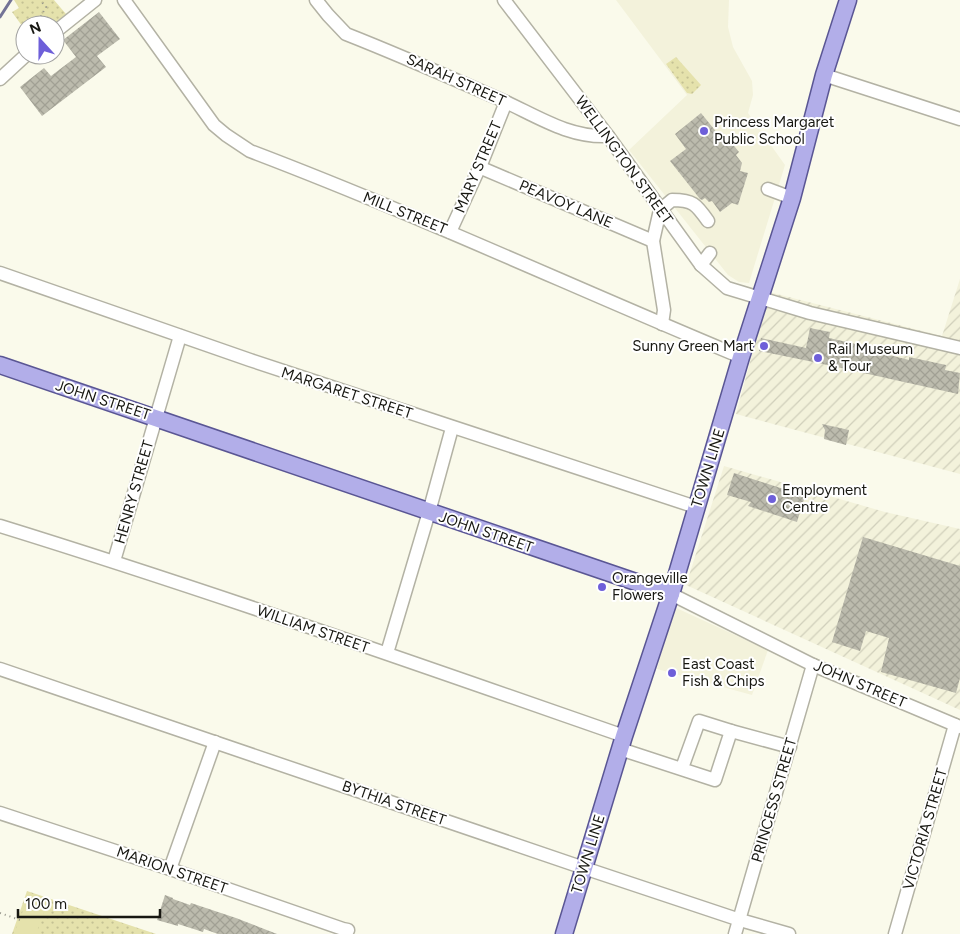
<svg xmlns="http://www.w3.org/2000/svg" width="960" height="934" font-family="Figtree,sans-serif">
  <style>
    .built { fill: #f3f2db }
    .industrial { fill: url(#industrial-furrows) }
    .grass { fill: url(#grass-dots) }
    .pitch { fill: #e5e2ac }
    .lines { fill: none; stroke-linecap: round; stroke-linejoin: round }
    .stream { stroke: #737396; stroke-width: 3 }
    .building { fill: url(#building-cross-hatch) }
    .minor-casing { stroke: #b3b2a4; stroke-width: 15 }
    .major-casing { stroke: #5a5694; stroke-width: 19 }
    .path { stroke: #95958a; stroke-width: 2; stroke-dasharray: 1 4; stroke-linecap: butt }
    .minor { stroke: #fff; stroke-width: 12 }
    .major { stroke: #b2aee9; stroke-width: 16 }
    .poi-dot { fill: #6e5fd9; stroke: #fff; stroke-width: 2 }
    .labels { text-anchor: middle; dominant-baseline: central; stroke-width: 4; stroke-linejoin: round; paint-order: stroke }
    .street-label { font-size: 15px; fill: #171711; stroke: #fff }
    .poi-label { font-size: 15px; fill: #171711; stroke: #fff; text-anchor: start }
  </style>
  <defs>
    <pattern id="industrial-furrows" width="10" height="10" patternUnits="userSpaceOnUse" patternTransform="scale(1.25)"><rect width="10" height="10" fill="#f3f2db"/><path d="M-1 1l2-2M0 10L10 0M9 11l2-2" fill="none" stroke="#d0cfbb"/></pattern>
    <pattern id="grass-dots" width="8" height="8" patternUnits="userSpaceOnUse" patternTransform="scale(1.25)"><rect width="8" height="8" fill="#e5e2ac"/><path d="M2 2h.1M6 6h.1" fill="none" stroke="#c4c193" stroke-width="1.8" stroke-linecap="round"/></pattern>
    <pattern id="building-cross-hatch" width="8" height="8" patternUnits="userSpaceOnUse" patternTransform="scale(1.25)"><rect width="8" height="8" fill="#bcbbad"/><path d="M0 0l8 8M0 8l8-8" fill="none" stroke="#a1a094"/></pattern>
  </defs>
  <rect width="100%" height="100%" fill="#fafaeb"/>
  <g class="built">
    <polygon points="616,0 729,0 728,27 733,47 752,81 753,95 748,113 785,165 749,283 739,282 728,275 629,150 687,95"/>
    <polygon points="674,607 768,650 752,695 657,669"/>
  </g>
  <g class="industrial">
    <polygon points="960,279 960,474 736,414 769,292 942,336"/>
    <polygon points="724,466 885,512 960,529 960,710 686,585"/>
  </g>
  <g class="grass">
    <polygon points="14,0 54,0 66,14 52,25 25,25 25,30 12,12 19,8"/>
    <polygon points="676,57 701,85 692,94 687,93 666,64"/>
    <polygon points="27,891 156,934 12,934"/>
  </g>
  <polygon class="pitch" points="27,900 46,907 36,934 14,934"/>
  <g class="lines">
    <polyline class="stream" points="0,17 11,0"/>
  </g>
  <g class="building">
    <polygon points="99,12 120,39 97,56 106,67 42,116 20,87 44,68 51,76 76,57 63,40"/>
    <polygon points="701,113 718,134 721,132 726,136 739,152 736,155 742,163 740,171 748,173 738,205 732,203 720,212 712,201 709,202 705,198 702,200 700,199 670,161 686,149 675,134"/>
    <polygon points="810,328 830,332 829,338 878,349 877,352 909,360 909,357 946,365 945,370 960,373 958,394 823,364 759,351 761,338 806,348"/>
    <polygon points="822,424 849,430 846,445 824,439 825,430"/>
    <polygon points="734,473 805,496 797,522 748,506 751,502 727,495"/>
    <polygon points="863,537 960,566 960,678 956,693 881,672 889,638 866,631 860,651 832,642"/>
    <polygon points="165,895 173,898 173,899 190,905 191,903 236,918 277,934 218,934 204,929 203,932 178,924 178,926 157,920"/>
  </g>
  <g class="lines">
    <defs>
      <g id="minor">
        <path d="M124 0 214 125 226 135 250 151C416 214 577 289 741 357"/>
        <path d="M316 0 328 15 346 34C397 54 447 76 497 98 534 114 567 138 608 136"/>
        <polyline points="504,0 608,136 701,265 727,288 810,313 960,348"/>
        <polyline points="55,32 95,0"/>
        <polyline points="824,75 960,119"/>
        <polyline points="0,79 26,55"/>
        <polyline points="479,167 653,241"/>
        <polyline points="768,189 792,198"/>
        <polyline points="450,232 482,162 506,102"/>
        <polyline points="701,265 710,253"/>
        <polyline points="0,273 250,360 696,507"/>
        <path d="M662 324 664 310 653 241 660 210 672 200C693 200 696 204 708 221"/>
        <path d="M0 526C210 591 417 664 624 736"/>
        <polyline points="114,561 180,336"/>
        <polyline points="671,594 813,665 960,727"/>
        <polyline points="387,653 429,512 452,428"/>
        <polyline points="0,669 584,868 740,920 789,934"/>
        <polyline points="731,731 790,747"/>
        <polyline points="620,749 715,780 731,731 699,721 682,768"/>
        <polyline points="0,813 170,869 343,929 348,930 346,934"/>
        <polyline points="170,869 215,742"/>
        <polyline points="735,934 813,665"/>
        <polyline points="895,934 955,725"/>
      </g>
      <g id="major">
        <polyline points="0,365 671,594"/>
        <polyline points="564,934 624,736 671,594 741,357 792,198 824,75 848,0"/>
      </g>
    </defs>
    <use href="#minor" class="minor-casing"/>
    <use href="#major" class="major-casing"/>
    <g class="path">
      <polyline points="36,25 46,7 40,0"/>
      <polyline points="0,913 20,920"/>
    </g>
    <use href="#minor" class="minor"/>
    <use href="#major" class="major"/>
  </g>
  <g class="poi-dot">
    <circle cx="704" cy="131" r="5"/>
    <circle cx="764" cy="346" r="5"/>
    <circle cx="818" cy="358" r="5"/>
    <circle cx="772" cy="499" r="5"/>
    <circle cx="602" cy="587" r="5"/>
    <circle cx="672" cy="673" r="5"/>
  </g>
  <g class="labels">
    <g class="street-label">
      <text transform="translate(456 80) rotate(24)">SARAH STREET</text>
      <text transform="translate(624 160) rotate(54)">WELLINGTON STREET</text>
      <text transform="translate(478 167) rotate(-67)">MARY STREET</text>
      <text transform="translate(566 204) rotate(23)">PEAVOY LANE</text>
      <text transform="translate(405 213) rotate(22)">MILL STREET</text>
      <text transform="translate(347 393) rotate(18)">MARGARET STREET</text>
      <text transform="translate(103 400) rotate(18)">JOHN STREET</text>
      <text transform="translate(708 468) rotate(-73)">TOWN LINE</text>
      <text transform="translate(134 492) rotate(-74)">HENRY STREET</text>
      <text transform="translate(486 532) rotate(19)">JOHN STREET</text>
      <text transform="translate(313 629) rotate(19)">WILLIAM STREET</text>
      <text transform="translate(860 684) rotate(23)">JOHN STREET</text>
      <text transform="translate(774 800) rotate(-74)">PRINCESS STREET</text>
      <text transform="translate(394 803) rotate(19)">BYTHIA STREET</text>
      <text transform="translate(925 829) rotate(-74)">VICTORIA STREET</text>
      <text transform="translate(588 854) rotate(-73)">TOWN LINE</text>
      <text transform="translate(172 870) rotate(19)">MARION STREET</text>
    </g>
    <g class="poi-label">
      <text x="714" y="122">Princess Margaret<tspan x="714" dy="17">Public School</tspan></text>
      <text x="754" y="346" text-anchor="end">Sunny Green Mart</text>
      <text x="828" y="349">Rail Museum<tspan x="828" dy="17">&amp; Tour</tspan></text>
      <text x="782" y="490">Employment<tspan x="782" dy="17">Centre</tspan></text>
      <text x="612" y="578">Orangeville<tspan x="612" dy="17">Flowers</tspan></text>
      <text x="682" y="664">East Coast<tspan x="682" dy="17">Fish &amp; Chips</tspan></text>
    </g>
  </g>
  <g transform="translate(40 40) rotate(339)"><circle r="24" fill="#ffffff" stroke="#a2a2a0"/>
  <path d="M0-4L9 19L0 12L-9 19Z" fill="#6e5fd9"/>
  <text y="-8" font-size="14" font-weight="bold" text-anchor="middle" fill="#171711">N</text>
  </g>
  <path d="M18 909v8h142v-8" fill="none" stroke="#171711" stroke-width="2.5"/>
  <text x="25" y="909" font-size="15" fill="#171711" stroke="#ffffff" stroke-width="4" paint-order="stroke">100 m</text>
</svg>
